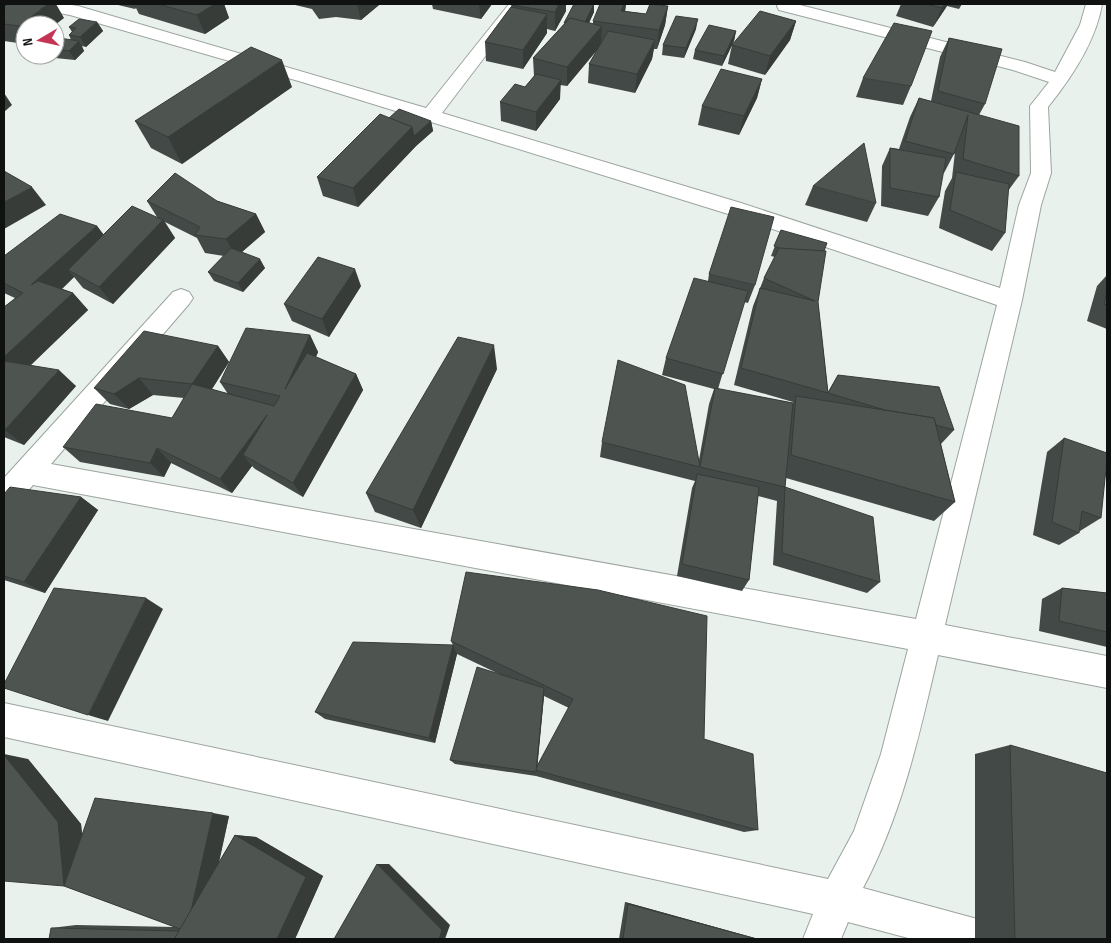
<svg xmlns="http://www.w3.org/2000/svg" width="1111" height="943" font-family="'Sofia Sans Condensed',sans-serif">
  <style>
    .lines { fill: none; stroke-linecap: round; stroke-linejoin: round }
    .street-casing { stroke: #9ca49f; stroke-width: 2 }
    .street { fill: #fff; fill-rule: evenodd }
    .wall { fill: #434946; fill-rule: evenodd }
    .shaded-wall { fill: #373c39 }
    .building { fill: #4e5551; stroke: #373c39 }
  </style>
  <rect width="100%" height="100%" fill="#e9f1ec"/>
  <g class="lines">
    <defs>
      <g id="street">
        <polygon points="4,4 15,4 10,11 4,12"/>
        <path d="M29 4H65L78 6 426 108 509 4H525L442 113 741 203 1000 288 1019 205 1031 173 1030 106 1049 82 1013 70 779 10 777 6 778 4H796L1025 62 1055 72 1080 25 1086 4H1102C1096 41 1072 77 1048 107L1051 173 1041 205 1022 300 945 625 1107 656V688L938 655C919 736 902 814 863 888L981 920 995 925 1000 939H912L848 922 841 939H803L813 914 4 737V703L828 879 854 831 881 754 908 649 33 485 14 507 4 510V478L173 292 181 289 189 292 193 298 189 304 51 464 916 619 997 305 725 213 302 82 70 15 31 8Z"/>
      </g>
    </defs>
    <use href="#street" class="street-casing"/>
    <use href="#street" class="street"/>
  </g>
  <g class="wall">
    <polygon points="114,4 224,4 229,18 205,34 139,14 136,8 135,9"/>
    <polygon points="291,4 379,4 379,5 361,20 336,17 319,19 312,9"/>
    <polygon points="432,4 492,4 481,19 433,9"/>
    <polygon points="512,4 566,4 566,11 555,31 547,29 547,33 523,69 486,61 485,42 511,7"/>
    <polygon points="574,4 594,4 594,12 589,23 593,24 593,21 626,4 625,11 646,14 668,6 665,25 657,49 654,49 652,59 635,93 588,83 589,64 598,49 567,86 560,85 560,99 536,131 501,121 500,102 525,87 534,76 533,58 564,24"/>
    <polygon points="901,4 962,4 959,9 947,6 933,27 896,16"/>
    <polygon points="4,7 64,18 25,25 25,44 4,41"/>
    <polygon points="796,21 790,40 765,75 728,64 732,45"/>
    <polygon points="97,22 103,31 86,47 82,46 84,51 75,60 55,58 53,55 55,55 55,42 71,40 69,35 72,32 69,27"/>
    <polygon points="696,29 684,58 662,55 663,45"/>
    <polygon points="736,31 734,41 722,66 693,59 695,50"/>
    <polygon points="949,38 985,104 979,115 1019,176 1008,191 1005,233 992,251 939,228 945,191 952,178 955,152 944,173 943,172 939,197 928,216 881,206 882,166 890,148 899,149 910,117 919,98 931,101 940,57"/>
    <polygon points="863,78 911,86 903,105 856,97"/>
    <polygon points="762,79 757,98 739,135 698,125 702,106"/>
    <polygon points="292,87 182,164 151,148 135,121"/>
    <polygon points="389,118 431,121 433,131 416,146 358,207 323,196 317,177"/>
    <polygon points="813,186 876,203 867,222 805,205"/>
    <polygon points="147,201 217,201 256,214 265,232 242,252 265,268 243,292 214,281 208,272 224,256 205,253 197,238 165,222 175,238 113,304 83,288 74,277 62,289 73,293 88,310 30,366 76,386 24,445 4,437 4,307 15,298 4,293 4,256 97,226 104,235 157,217"/>
    <polygon points="781,230 824,251 818,302 828,392 838,375 954,430 941,444 955,502 934,521 786,478 785,487 880,582 867,593 773,565 777,501 758,496 749,580 742,591 677,576 692,488 695,481 600,457 602,442 699,460 709,404 714,389 662,375 666,358 708,281 709,274 755,285 748,303 744,302 718,389 793,403 793,402 734,385 753,306 764,278 775,257 771,256"/>
    <polygon points="1107,275 1107,329 1087,321 1097,286"/>
    <polygon points="361,286 329,337 292,321 284,304"/>
    <polygon points="310,335 318,352 316,357 356,374 363,390 303,497 255,469 252,466 232,493 171,463 164,477 80,462 63,447 172,418 184,398 153,395 129,409 110,404 94,388 218,346 229,362 212,389 228,394 220,382"/>
    <polygon points="497,369 421,528 375,512 366,493"/>
    <polygon points="1064,438 1101,518 1080,531 1079,531 1079,533 1059,545 1033,535 1047,452"/>
    <polygon points="4,494 81,497 98,510 45,593 4,580"/>
    <polygon points="1062,588 1107,593 1107,647 1039,631 1042,599"/>
    <path d="M451 641 704 739 758 830 744 832 536 776 455 764 450 760 499 674 457 654 435 743 325 719 315 712 453 645ZM544 696 569 708 537 766Z"/>
    <polygon points="1010,745 1107,939 981,939 975,938 975,754"/>
    <polygon points="28,759 81,824 82,834 229,816 219,863 235,835 256,837 323,876 295,939 51,928 76,925 175,927 64,886"/>
    <polygon points="625,902 751,937 758,939 619,939"/>
  </g>
  <g class="shaded-wall">
    <polygon points="47,4 56,4 64,18 55,25 25,25 25,34 20,26"/>
    <polygon points="215,4 224,4 229,18 205,34 197,15"/>
    <polygon points="357,4 379,4 379,5 361,20"/>
    <polygon points="479,4 492,4 481,19"/>
    <polygon points="559,4 566,4 566,11 555,31 555,12"/>
    <polygon points="594,4 594,12 583,35 583,26"/>
    <polygon points="624,4 626,4 624,20 621,11"/>
    <polygon points="945,4 948,4 945,9 933,27 942,8"/>
    <polygon points="668,6 665,25 657,49 659,30"/>
    <polygon points="547,14 547,33 523,69 523,50"/>
    <polygon points="698,19 696,29 684,58 686,48"/>
    <polygon points="796,21 790,40 765,75 770,56"/>
    <polygon points="97,22 103,31 86,47 80,37"/>
    <polygon points="602,26 601,45 567,86 567,67"/>
    <polygon points="736,31 734,41 722,66 724,56"/>
    <polygon points="655,40 652,59 635,93 637,74"/>
    <polygon points="79,41 84,51 75,60 69,51"/>
    <polygon points="282,60 292,87 182,164 168,137"/>
    <polygon points="762,79 757,98 739,135 744,116"/>
    <polygon points="561,80 560,99 536,131 536,112"/>
    <polygon points="4,93 12,105 4,112"/>
    <polygon points="431,121 433,131 416,146 414,136"/>
    <polygon points="412,127 416,146 358,207 353,188"/>
    <polygon points="32,187 46,205 4,229 4,202"/>
    <polygon points="256,214 265,232 236,257 226,239"/>
    <polygon points="163,220 175,238 113,304 99,287"/>
    <polygon points="97,226 110,244 68,270 74,277 47,303 31,285"/>
    <polygon points="260,259 265,268 243,292 238,283"/>
    <polygon points="355,269 361,286 329,337 322,319"/>
    <polygon points="73,293 88,310 18,377 4,364 4,357"/>
    <polygon points="310,335 318,352 294,405 285,389"/>
    <polygon points="494,345 497,369 421,528 413,510"/>
    <polygon points="218,346 229,362 205,400 192,384"/>
    <polygon points="59,370 76,386 24,445 5,430"/>
    <polygon points="356,374 363,390 303,497 293,483"/>
    <polygon points="139,378 153,395 129,409 114,394"/>
    <polygon points="267,415 243,455 252,466 232,493 220,479"/>
    <polygon points="157,448 171,463 164,477 150,463"/>
    <polygon points="81,497 98,510 45,593 24,582"/>
    <polygon points="146,598 163,609 108,721 88,715"/>
    <polygon points="453,645 457,654 435,743 429,738"/>
    <polygon points="544,688 544,696 537,771 536,770"/>
    <polygon points="4,754 28,759 81,824 87,885 64,886"/>
    <polygon points="213,813 229,816 204,927 186,931"/>
    <polygon points="235,835 256,837 323,876 295,939 277,939"/>
    <polygon points="377,864 389,864 450,925 445,939 439,939"/>
    <polygon points="625,902 751,937 758,939 628,904"/>
  </g>
  <g class="building">
    <polygon points="7,4 47,4 20,26 4,24 4,7"/>
    <polygon points="158,4 215,4 197,15"/>
    <polygon points="512,4 559,4 555,12 511,5"/>
    <polygon points="574,4 594,4 585,22 570,18 564,23"/>
    <polygon points="600,4 624,4 621,11 646,14 650,4 668,6 659,30 593,21"/>
    <polygon points="926,4 945,4 942,8"/>
    <polygon points="511,7 547,14 523,50 485,42"/>
    <polygon points="760,11 796,21 770,56 732,45"/>
    <polygon points="676,16 698,19 686,48 663,45"/>
    <polygon points="570,18 602,26 567,67 533,58"/>
    <polygon points="79,19 97,22 80,37 69,35 76,28 69,27"/>
    <polygon points="894,23 932,31 911,86 863,78"/>
    <polygon points="709,25 736,31 724,56 695,50"/>
    <polygon points="608,31 655,40 637,74 589,64"/>
    <polygon points="59,38 79,41 69,51 55,49 55,42"/>
    <polygon points="949,38 1002,49 985,104 938,91"/>
    <polygon points="251,47 282,60 168,137 135,121"/>
    <polygon points="721,69 762,79 744,116 702,106"/>
    <polygon points="536,74 561,80 536,112 500,102 515,84 525,87"/>
    <polygon points="919,98 1019,126 1019,176 963,159 968,115 954,154 905,141"/>
    <polygon points="399,109 431,121 414,136 412,127 389,118"/>
    <polygon points="380,114 412,127 353,188 317,177"/>
    <polygon points="864,143 876,203 813,186"/>
    <polygon points="890,148 946,158 939,197 890,188"/>
    <polygon points="4,171 32,187 4,202"/>
    <polygon points="956,172 1009,184 1005,233 950,210"/>
    <polygon points="175,173 217,201 256,214 226,239 195,235 200,227 147,201"/>
    <polygon points="132,206 163,220 99,287 68,270"/>
    <polygon points="731,207 774,217 755,285 709,274"/>
    <polygon points="60,214 97,226 31,285 38,281 73,293 4,357 4,307 23,293 4,283 4,256"/>
    <polygon points="781,230 827,243 824,251 782,249 774,246"/>
    <polygon points="231,248 260,259 238,283 208,272"/>
    <polygon points="779,248 826,251 818,302 828,393 741,368 760,288 815,301 764,278"/>
    <polygon points="318,257 355,269 322,319 284,304"/>
    <polygon points="694,278 748,291 723,374 666,358"/>
    <polygon points="1107,292 1107,305 1104,304"/>
    <polygon points="246,328 310,335 285,389 307,353 356,374 293,483 243,455 267,415 220,479 157,448 150,463 63,447 96,404 172,418 192,384 274,406 280,396 220,382"/>
    <polygon points="144,331 218,346 192,384 139,378 114,394 94,388"/>
    <polygon points="458,337 494,345 413,510 366,493"/>
    <polygon points="618,360 685,385 700,467 602,442"/>
    <polygon points="4,361 59,370 5,430 4,430"/>
    <polygon points="838,375 939,387 954,430 936,425 934,418 885,410 828,393"/>
    <polygon points="715,388 793,403 785,487 700,467"/>
    <polygon points="796,396 934,418 955,502 791,455"/>
    <polygon points="1064,438 1107,453 1107,459 1101,518 1082,511 1079,533 1052,522"/>
    <polygon points="697,474 759,487 749,580 682,564"/>
    <polygon points="10,487 81,497 24,582 4,576 4,494"/>
    <polygon points="785,487 873,517 880,582 782,553"/>
    <polygon points="466,572 598,590 707,616 704,739 753,754 758,830 535,770 573,699 451,641"/>
    <polygon points="54,588 146,598 88,715 4,688 4,684"/>
    <polygon points="1062,588 1107,593 1107,632 1059,621"/>
    <polygon points="353,642 453,645 429,738 315,712"/>
    <polygon points="477,667 544,688 536,772 450,760"/>
    <polygon points="1010,745 1107,773 1107,939 1015,939"/>
    <polygon points="4,755 58,822 64,886 95,798 213,813 191,911 180,929 64,886 4,881"/>
    <polygon points="235,835 306,877 277,939 174,939"/>
    <polygon points="377,864 442,930 439,939 334,939"/>
    <polygon points="628,904 757,939 623,939"/>
    <polygon points="51,928 179,931 174,939 49,939"/>
  </g>
  <rect width="1111" height="943" fill="none" stroke="#0f1210" stroke-width="10"/>
  <g transform="translate(40 40) rotate(261)"><circle r="24" fill="#ffffff" stroke="#9fa09f"/>
  <path d="M0-4L9 19L0 12L-9 19Z" fill="#c43455"/>
  <text y="-8" font-size="14" font-weight="bold" text-anchor="middle" fill="#0f1210">N</text>
  </g>
</svg>
